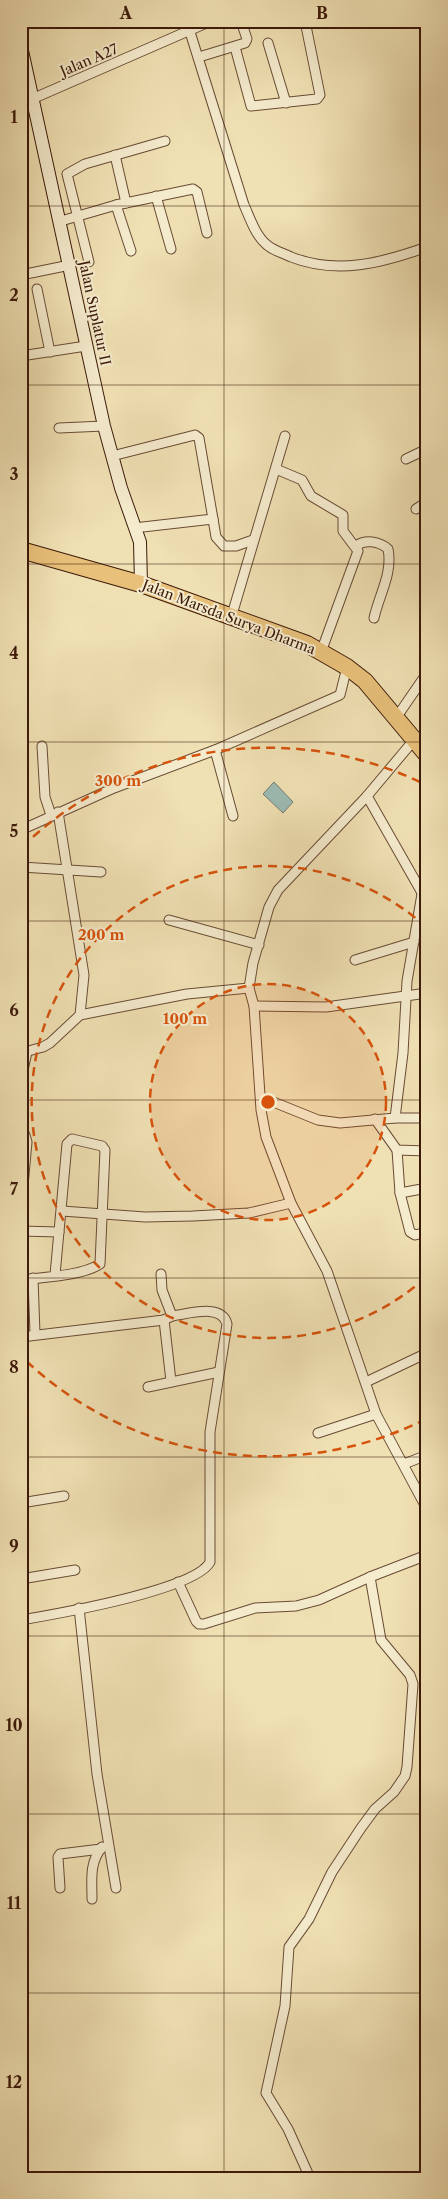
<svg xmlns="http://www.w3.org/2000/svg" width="448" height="2199" font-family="'Libre Caslon Text',serif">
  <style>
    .water { fill: #9cbcb5; stroke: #767b71 }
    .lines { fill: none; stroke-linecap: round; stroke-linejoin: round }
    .street-casing { stroke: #694b34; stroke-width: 11 }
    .secondary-casing { stroke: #3c190a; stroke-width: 14 }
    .highway-casing { stroke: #3c190a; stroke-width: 18 }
    .street { stroke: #f5ecce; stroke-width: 9 }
    .secondary { stroke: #f5ecce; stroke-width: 12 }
    .highway { stroke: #e8c07a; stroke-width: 16 }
    .grid { fill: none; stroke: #3c190a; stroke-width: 1; stroke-opacity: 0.55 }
    .ring { fill: none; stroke: #d7530c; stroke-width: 2.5; stroke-dasharray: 9 6 }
    .labels { text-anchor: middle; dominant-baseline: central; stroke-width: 4; stroke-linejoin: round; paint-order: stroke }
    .street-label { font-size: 14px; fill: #3c190a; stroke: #f5ecce }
    .centre { fill: #d7530c; stroke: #f5ecce; stroke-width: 2.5 }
    .ring-label { font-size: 15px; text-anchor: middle; font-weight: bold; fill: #d7530c; stroke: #f5ecce; stroke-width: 4; stroke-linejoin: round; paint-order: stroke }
    .neatline { fill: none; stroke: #3c190a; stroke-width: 2 }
    .grid-label { font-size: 16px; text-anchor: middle; font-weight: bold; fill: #3c190a }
  </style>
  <rect width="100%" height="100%" fill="#f0e1b4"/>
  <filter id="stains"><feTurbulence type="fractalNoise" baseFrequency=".004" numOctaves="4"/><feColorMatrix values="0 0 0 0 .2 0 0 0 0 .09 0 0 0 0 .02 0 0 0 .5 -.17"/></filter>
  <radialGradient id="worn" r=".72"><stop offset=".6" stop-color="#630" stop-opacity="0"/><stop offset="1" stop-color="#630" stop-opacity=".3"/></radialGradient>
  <polygon class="water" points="274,782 293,802 283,813 263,794"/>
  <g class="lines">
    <defs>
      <g id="street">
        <path d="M190 32 244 205C250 218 255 235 267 245 274 251 283 253 291 257 337 275 382 263 427 247"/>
        <polyline points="268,43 286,103"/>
        <polyline points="235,47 251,106 317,99 320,95 305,21"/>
        <polyline points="199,57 245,43 247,39 241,21"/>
        <polyline points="32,99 211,21"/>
        <polyline points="115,155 126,203"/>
        <polyline points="156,196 171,249"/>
        <polyline points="116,205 131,251"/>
        <polyline points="61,221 116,205 193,189 197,192 207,233"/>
        <polyline points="89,262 67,174 85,164 165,141"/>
        <polyline points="21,275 70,265"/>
        <polyline points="37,289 50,352"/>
        <polyline points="21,356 86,346"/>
        <polyline points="59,428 104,426"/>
        <polyline points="112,456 195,435 199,438 213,519 134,528"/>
        <polyline points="406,459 427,449"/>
        <polyline points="276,469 302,480 311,496 343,515 343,531 358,551 321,652"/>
        <polyline points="416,509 427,502"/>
        <polyline points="213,519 216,537 224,546 236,546 253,540"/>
        <path d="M356 546C365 539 379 541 388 549 393 573 379 595 374 618"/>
        <polyline points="231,618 285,436"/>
        <polyline points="396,718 427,673"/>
        <polyline points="414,740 367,796 278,890 269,907 253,963 249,988 254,1006 261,1110 266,1137 291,1203 327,1271 376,1414 427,1509"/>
        <polyline points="42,746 45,797 51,815"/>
        <polyline points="215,750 233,816"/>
        <polyline points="367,796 425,898"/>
        <polyline points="58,812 84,975 80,1015"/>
        <polyline points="21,830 114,788 215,750 340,695 347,667"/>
        <polyline points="21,867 101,872"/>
        <polyline points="169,920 259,945"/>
        <polyline points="355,960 414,942"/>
        <polyline points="254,1006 326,1007 427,993"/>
        <polyline points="21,1053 43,1047 50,1043 80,1015 187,994 249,988"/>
        <polyline points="21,1079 27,1052"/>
        <polyline points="261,1097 318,1120 340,1123 395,1118 403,1053 407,981 422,894"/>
        <polyline points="395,1118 427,1118"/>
        <polyline points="375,1119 397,1150 427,1151"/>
        <polyline points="21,1135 25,1135 27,1142 21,1208"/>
        <polyline points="397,1150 400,1193 410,1232 415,1235 427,1232"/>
        <polyline points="400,1193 427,1188"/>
        <polyline points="62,1211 145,1217 193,1216 249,1213 291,1203"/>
        <polyline points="21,1231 59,1232"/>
        <polyline points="161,1274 162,1290 172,1316 164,1320 171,1381"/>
        <polyline points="33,1278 35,1334"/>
        <path d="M21 1280C43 1277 82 1276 100 1264L105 1150 102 1146 72 1139 67 1144 55 1275"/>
        <polyline points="21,1337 164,1320"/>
        <polyline points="366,1382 427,1353"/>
        <polyline points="148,1387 219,1372"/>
        <polyline points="318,1433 376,1414"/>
        <polyline points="404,1464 427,1455"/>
        <polyline points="21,1503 64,1496"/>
        <polyline points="21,1579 75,1570"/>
        <polyline points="178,1582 196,1621 199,1624 204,1624 255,1608 296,1606 319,1600 370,1577 427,1555"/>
        <polyline points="79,1608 97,1774 116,1888"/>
        <path d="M21 1620C56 1614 195 1590 210 1562V1432L227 1324C222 1303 188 1314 172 1316"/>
        <polyline points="60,1888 58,1857 60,1854 101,1849"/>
        <path d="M92 1899C92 1880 89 1863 102 1847"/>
        <polyline points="310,2178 288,2129 266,2093 285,2006 289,1947 309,1919 332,1872 361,1828 375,1809 394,1792 405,1776 407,1767 413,1684 410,1675 381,1640 370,1577"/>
      </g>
      <polyline id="secondary" points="21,46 104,426 121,488 140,542 141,584"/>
      <polyline id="highway" points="21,550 141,584 307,644 347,667 365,681 427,755"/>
    </defs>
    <use href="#street" class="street-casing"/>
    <use href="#secondary" class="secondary-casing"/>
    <use href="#highway" class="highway-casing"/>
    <use href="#street" class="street"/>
    <use href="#secondary" class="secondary"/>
    <use href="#highway" class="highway"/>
  </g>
  <path class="grid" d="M224 21V2178M21 206H427M21 385H427M21 564H427M21 742H427M21 921H427M21 1100H427M21 1278H427M21 1457H427M21 1636H427M21 1814H427M21 1993H427"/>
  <circle cx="268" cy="1102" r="118" fill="#d7530c" fill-opacity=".12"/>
  <g class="ring">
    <circle cx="268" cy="1102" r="118"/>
    <path d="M426 1277A236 236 0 1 1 426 927"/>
    <path d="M426 1419A354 354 0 0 1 22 1357M22 847A354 354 0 0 1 426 785"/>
  </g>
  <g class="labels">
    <g class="street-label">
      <text transform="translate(89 60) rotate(-23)">Jalan A27</text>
      <text transform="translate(95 313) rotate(78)">Jalan Suplatur II</text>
      <text transform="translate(229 617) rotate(21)">Jalan Marsda Surya Dharma</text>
    </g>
  </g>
  <circle cx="268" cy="1102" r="8" class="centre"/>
  <g class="ring-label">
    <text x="118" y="786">300 m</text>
    <text x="101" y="940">200 m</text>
    <text x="185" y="1024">100 m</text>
  </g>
  <rect width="448" height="2199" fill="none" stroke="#f0e1b4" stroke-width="55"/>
  <rect x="28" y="28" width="392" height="2144" class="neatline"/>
  <g class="grid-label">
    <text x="126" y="19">A</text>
    <text x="322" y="19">B</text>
    <text x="14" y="123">1</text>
    <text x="14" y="301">2</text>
    <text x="14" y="480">3</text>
    <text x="14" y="659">4</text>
    <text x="14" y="837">5</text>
    <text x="14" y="1016">6</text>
    <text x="14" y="1195">7</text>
    <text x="14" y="1373">8</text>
    <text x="14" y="1552">9</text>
    <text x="14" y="1731">10</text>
    <text x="14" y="1909">11</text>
    <text x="14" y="2088">12</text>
  </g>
  <rect width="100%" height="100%" filter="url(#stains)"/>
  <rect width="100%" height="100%" fill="url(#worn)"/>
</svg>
